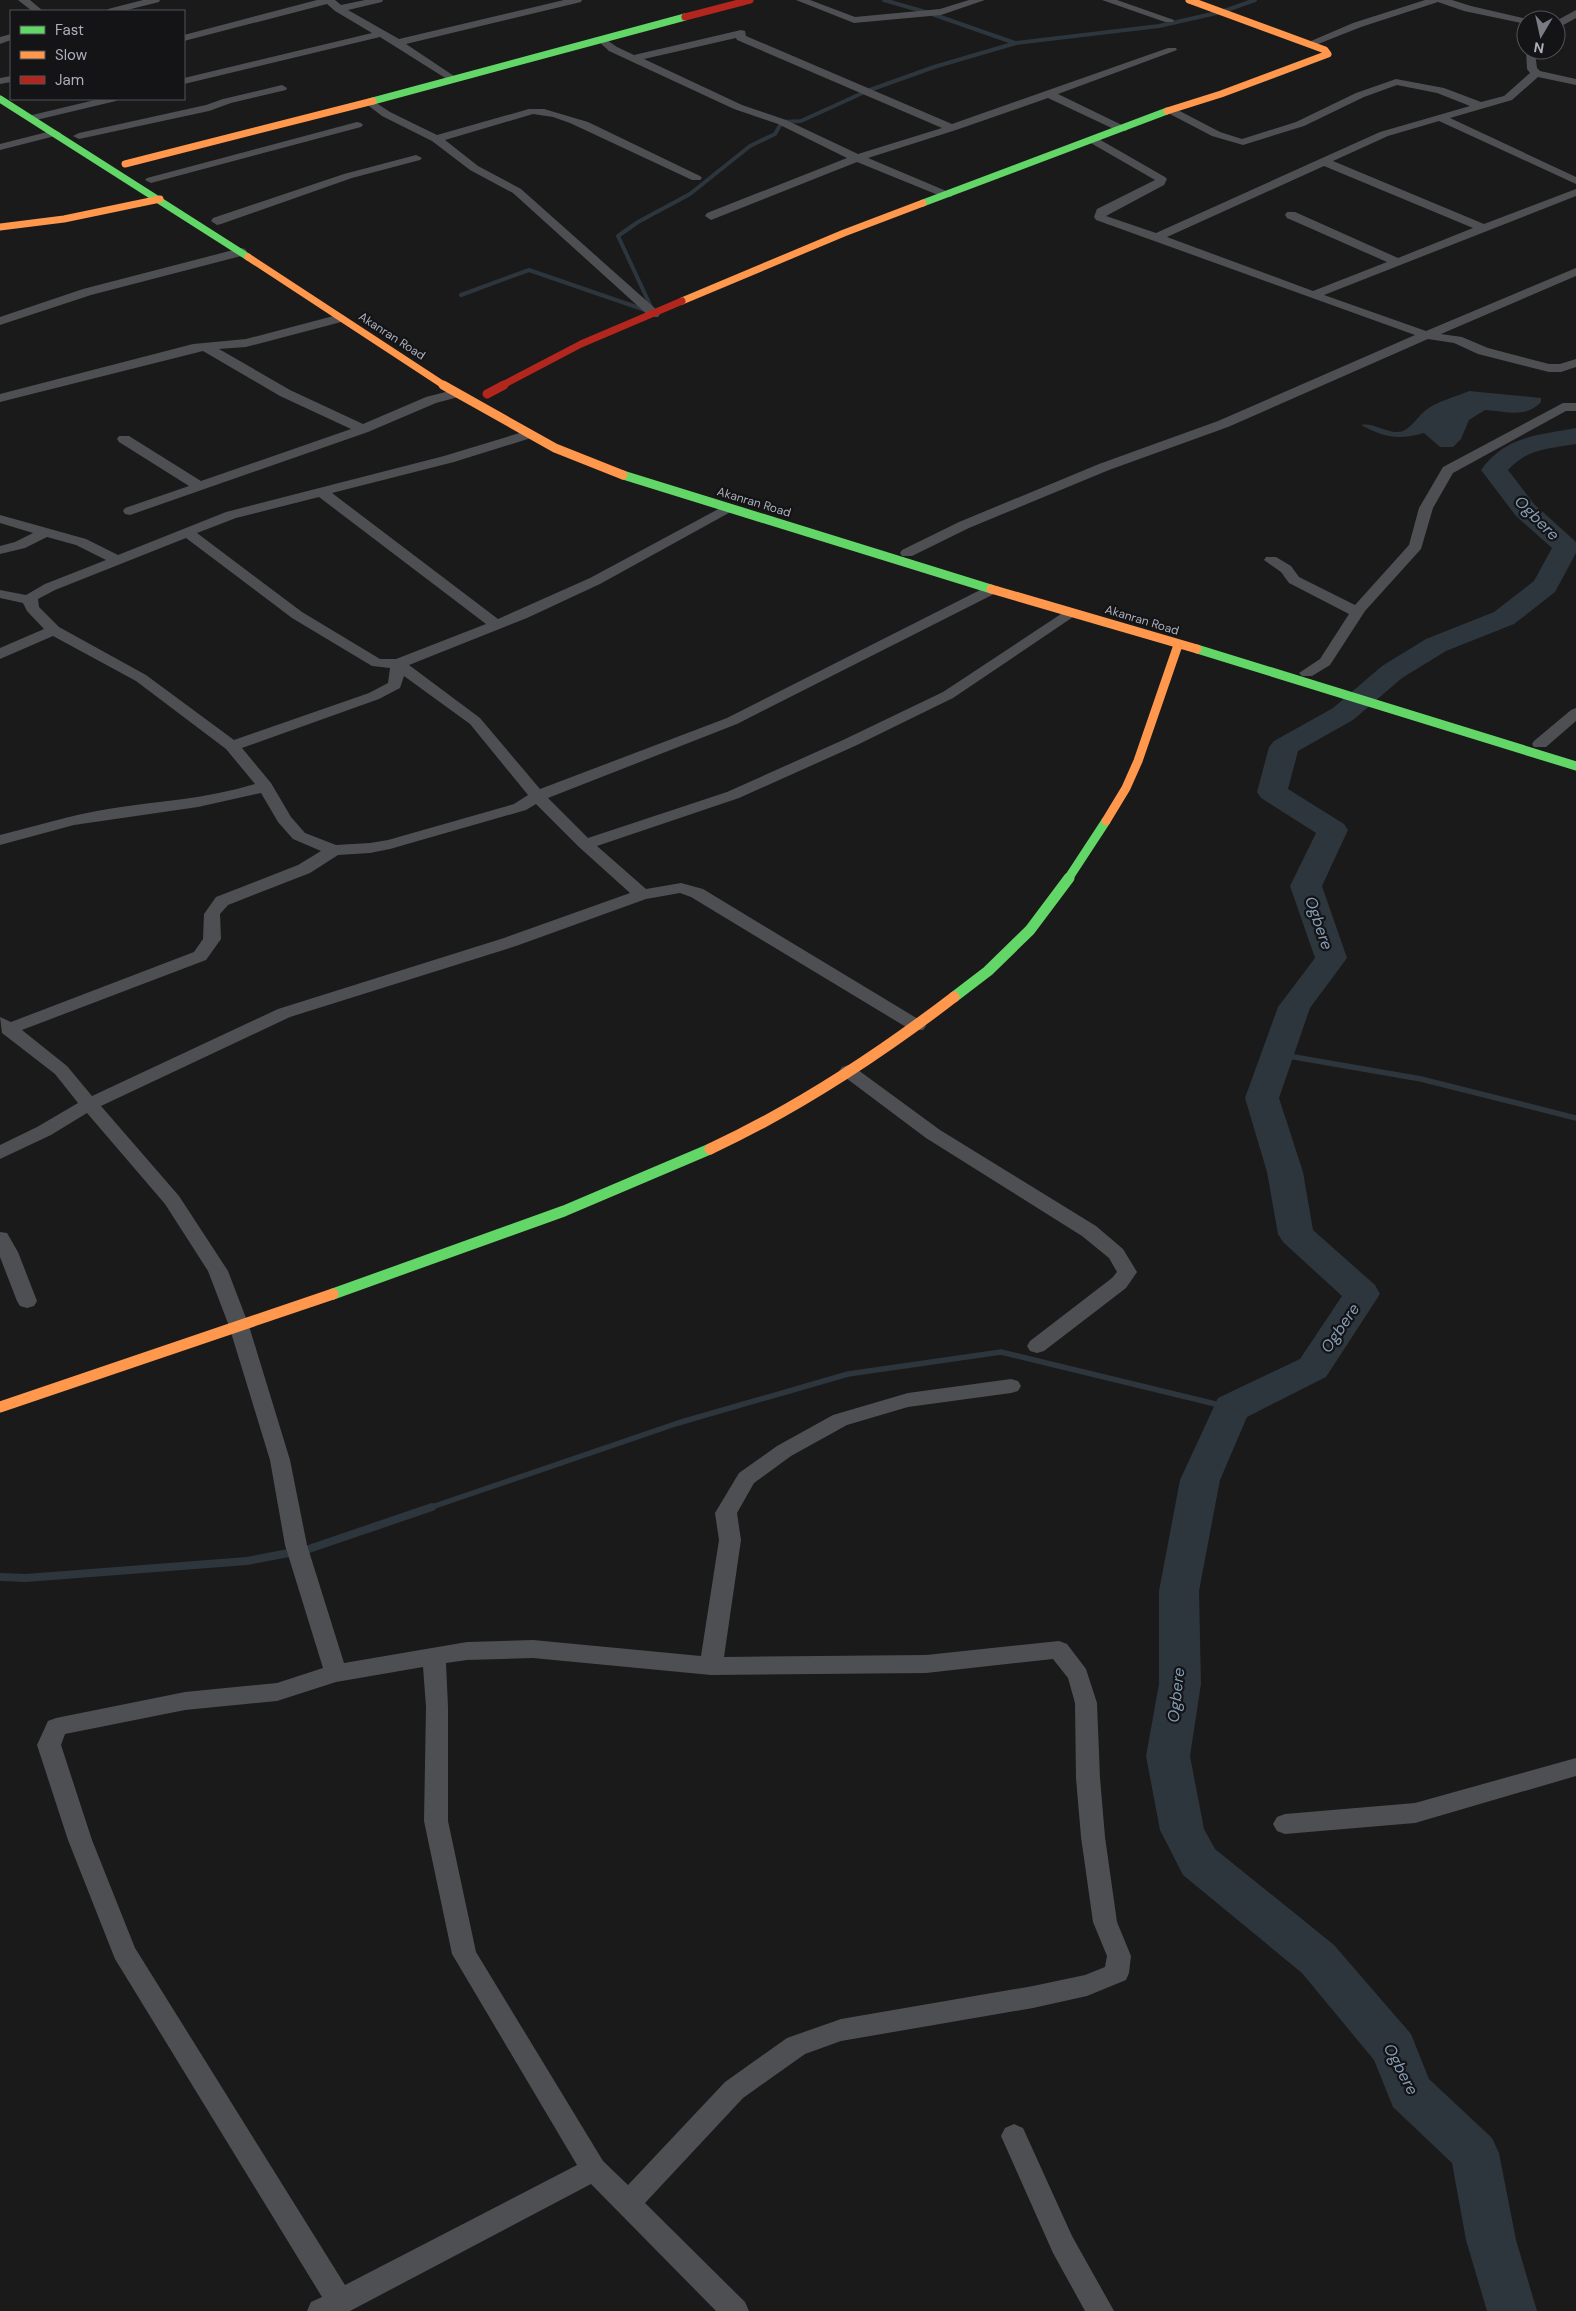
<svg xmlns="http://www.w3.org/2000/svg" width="1576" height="2311" font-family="'DM Sans',sans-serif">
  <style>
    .water { fill: #2d353d }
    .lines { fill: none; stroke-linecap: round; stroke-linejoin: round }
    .stream-far2 { stroke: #2d353d; stroke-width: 4 }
    .stream-far1 { stroke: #2d353d; stroke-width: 5.5 }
    .stream { stroke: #2d353d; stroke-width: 8 }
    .river { fill: #2d353d; fill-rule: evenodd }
    .street { fill: #4e4f53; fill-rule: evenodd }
    .fast-far2 { stroke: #63d668; stroke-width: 7 }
    .fast-far1 { stroke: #63d668; stroke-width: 9 }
    .fast { stroke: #63d668; stroke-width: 11 }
    .slow-far2 { stroke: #ff974d; stroke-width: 7 }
    .slow-far1 { stroke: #ff974d; stroke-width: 9 }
    .slow { stroke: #ff974d; stroke-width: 11 }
    .jam-far1 { stroke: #b3261e; stroke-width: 7 }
    .jam { stroke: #b3261e; stroke-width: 9 }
    .labels { text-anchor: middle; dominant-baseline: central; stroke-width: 4.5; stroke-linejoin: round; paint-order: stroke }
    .far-street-label { font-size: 12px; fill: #acb0bb; stroke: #141417 }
    .water-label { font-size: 16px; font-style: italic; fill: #849db4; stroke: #141417 }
  </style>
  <rect width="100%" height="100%" fill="#1a1a1a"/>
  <path class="water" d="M1469 391 1541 398V402C1525 419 1506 411 1485 410L1469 420 1461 439 1453 447H1440L1424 433C1398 440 1385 438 1361 425 1375 422 1390 436 1403 431 1413 426 1418 416 1426 410 1438 401 1455 397 1469 391Z"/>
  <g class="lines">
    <g class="stream-far2">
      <polyline points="884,0 929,13 1015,43"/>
      <polyline points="461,295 529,270 648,311"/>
      <polyline points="652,309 618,236 638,222 690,194 750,146 775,134 782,122 801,121 867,91 934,67 1016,43 1159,26 1221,12 1255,0"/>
    </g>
    <g class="stream-far1">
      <polyline points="1277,1054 1421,1079 1576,1118"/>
      <polyline points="429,1508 678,1423 848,1374 1001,1352 1232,1408"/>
    </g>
    <g class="stream">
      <polyline points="303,1551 432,1507"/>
      <polyline points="0,1577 26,1578 247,1561 294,1552"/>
    </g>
    <path class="river" d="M1576 428V444C1548 449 1528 448 1508 470L1534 504 1576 542V553L1555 592 1514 624 1446 651 1402 678 1353 720 1298 751 1288 789 1344 824 1348 830 1322 886 1347 958 1310 1008 1279 1098 1303 1172 1313 1230 1375 1285 1380 1294 1326 1377 1247 1417 1220 1480 1199 1591 1201 1684 1190 1756 1204 1829 1215 1849 1334 1945 1411 2034 1429 2079 1492 2138 1499 2153 1516 2240 1537 2311H1487L1466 2240 1452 2163 1393 2107 1374 2060 1302 1973 1183 1875 1160 1830 1146 1756 1159 1684V1591L1180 1480 1218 1398 1300 1359 1342 1296 1283 1242 1278 1234 1267 1172 1245 1098 1278 1007 1315 958 1290 886 1316 833 1261 798 1257 792 1269 747 1274 741 1333 708 1382 666 1426 639 1494 612 1534 581 1552 548 1516 516 1481 470C1505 436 1538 435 1576 428Z"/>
    <g class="street">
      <polygon points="18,0 30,0 43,11 32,11"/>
      <polygon points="143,0 160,0 159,2 123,11 107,11 108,9"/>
      <polygon points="317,0 335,0 341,5 365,0 383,0 382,2 348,10 399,39 564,0 582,0 581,2 406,44 454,76 454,80 450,81 380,37 184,84 184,78 372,33 335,11 327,4 184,41 184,35"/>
      <polygon points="796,0 810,0 855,17 940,9 969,0 985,0 941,15 854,23"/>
      <polygon points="1102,0 1117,0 1174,20 1173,22 1165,22"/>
      <polygon points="1425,0 1452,0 1471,6 1531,20 1526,20 1526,24 1464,11 1438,2 1361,27 1313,46 1309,47 1304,44 1353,23"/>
      <polygon points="1576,10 1576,18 1556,29 1556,21"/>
      <path d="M741 30 745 31 746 36 952 124 1168 48H1176L1177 50 1058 94 1126 127 1128 129 1126 131H1118L1048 98 956 130 868 158 951 193 953 195 951 197H943L857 162 711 220 705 216 707 213 847 158 778 124 734 109 609 51 596 39 601 36 617 47 634 55ZM736 38 737 40 942 128 858 154 786 120 742 105 644 59Z"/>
      <polygon points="11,34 11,40 0,44 0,37"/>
      <path d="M1526 50H1537L1535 53 1537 68 1540 71 1576 79V85L1538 77 1512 100 1450 118 1576 177V184L1439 121 1388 136 1333 161 1484 224 1576 189V196L1324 295 1426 331 1576 268V276L1441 334 1462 337 1488 348 1549 364H1560L1576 359V367L1561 372H1549L1478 354 1454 343 1428 339 1228 427 1109 470 969 528 912 556H902L900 553 902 550 959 522 1099 464 1218 421 1415 335 1096 220 1094 217 1097 209 1155 180 1089 142 1087 140 1089 138H1097L1165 177 1167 179 1164 185 1106 216 1156 233 1380 132 1470 106 1437 93 1397 85 1364 97 1304 126 1243 145 1212 136 1166 112 1164 110 1166 108H1174L1220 132 1242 139 1296 122 1356 93 1396 79 1444 88 1481 102 1504 96 1530 73 1527 69ZM1324 166 1473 228 1398 258 1295 212H1287L1285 215 1287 218 1387 262 1313 291 1167 237Z"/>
      <polygon points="11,76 11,82 0,84 0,78"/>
      <polygon points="282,85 287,88 286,90 231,103 209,111 79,139 73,136 79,133 206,105 223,99"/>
      <polygon points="369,98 390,112 437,135 529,109 544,109 588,122 700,176 702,178 700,180 692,180 570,123 553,117 533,114 445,140 478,166 521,189 658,311 660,314 658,317 650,317 513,193 470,170 432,141 382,116 365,103 364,101"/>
      <polygon points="99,99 117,99 116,101 32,121 26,118 28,116"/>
      <polygon points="357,122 361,123 363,125 361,127 151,183 145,180 147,178"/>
      <polygon points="55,130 61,133 59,135 0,150 0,144"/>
      <polygon points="416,155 422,158 420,160 352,178 221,224 217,225 211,221 213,218 344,174"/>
      <polygon points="241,248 245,249 247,252 245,255 91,295 0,325 0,317 83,289"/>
      <polygon points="341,314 347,318 345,321 246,347 219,349 290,390 363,424 426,397 457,389 464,393 462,396 436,403 368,432 130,515 125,514 123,511 125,508 189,486 119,442 117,439 119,436 129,436 201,481 351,429 280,396 203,351 0,402 0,394 193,344 246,339"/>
      <polygon points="1563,403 1576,403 1576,411 1566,411 1453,473 1433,508 1421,549 1365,611 1330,665 1312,676 1302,676 1299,673 1320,659 1349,614 1289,583 1281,572 1264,560 1266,557 1276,557 1291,566 1299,577 1355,605 1409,545 1419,508 1443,467"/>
      <path d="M526 431 533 435 531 438 454 462 332 493 498 619 590 578 724 506H734L736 509 600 584 527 618 409 665 480 718 540 789 727 718 988 586H998L1000 589 998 592 737 724 548 798 588 838 727 792 843 740 943 692 1067 610H1077L1079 613 953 698 855 746 739 798 597 846 646 889 681 883 703 889 923 1022 926 1026 923 1030H911L691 897 680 893 646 899 516 946 290 1017 101 1106 179 1196 228 1271 249 1326 290 1460 307 1545 344 1663 467 1642 533 1640 701 1656 719 1540 715 1513 739 1473 777 1446 833 1415 908 1393 1011 1379 1018 1381 1021 1386 1018 1391 1011 1393 908 1407 847 1425 791 1456 754 1483 737 1513 741 1540 724 1657 926 1655 1059 1641 1067 1644 1086 1669 1097 1703 1100 1778 1105 1837 1117 1922 1131 1956 1129 1973 1126 1980 1087 1996 1033 2008 841 2041 805 2054 743 2098 645 2203 745 2302 749 2311H716L591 2184 350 2311H307L311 2302 322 2297 115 1959 68 1840 37 1745 48 1721 56 1718 185 1692 277 1683 323 1668 285 1545 270 1460 229 1326 208 1271 165 1204 87 1113 51 1135 0 1159V1145L37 1127 78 1103 55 1074 2 1033 0 1017 11 1022 194 952 203 939 204 914 216 897 298 865 321 851 293 839 278 822 261 793 198 807 74 825 0 845V835C36 826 71 815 108 809 157 801 207 799 255 784L226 749 136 681 53 636 0 659V648L44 629 27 611 23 603 0 598V590L26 595 45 584 106 560 76 545 47 537 25 548 0 554V546L15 542 33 533 0 523V515L86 539 118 555 226 512 444 456ZM319 497 486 624 396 659H380L302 612 197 533 236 518ZM186 538 292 618 372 666 390 668 388 683 369 693 234 740 146 675 59 627 39 607 38 599 55 590ZM404 676 470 724 528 795 514 804 388 840 370 843 336 845 305 833 291 817 271 783 242 748 379 699 400 688ZM536 804 579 847 630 893 504 938 278 1009 92 1096 67 1066 22 1030 206 960 221 939 220 914 228 905 310 873 338 855 370 853 390 849 526 810ZM533 1658 711 1675 926 1673 1053 1659 1068 1678 1075 1703 1076 1778 1081 1837 1093 1922 1107 1956 1105 1967 1085 1975 1033 1986 841 2019 787 2038 725 2082 628 2185 603 2161 476 1952 448 1821V1707L446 1663 467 1660ZM423 1667 426 1707 424 1821 452 1954 577 2165 345 2285 135 1948 92 1840 61 1745 65 1734 185 1710 277 1701 336 1682Z"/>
      <polygon points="1576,708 1576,721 1546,747 1534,747 1532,744 1534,741 1571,710"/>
      <polygon points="848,1065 854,1067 940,1130 1096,1226 1123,1249 1137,1272 1126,1288 1044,1351 1037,1353 1030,1351 1027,1346 1030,1341 1112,1278 1117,1272 1109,1258 1082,1236 926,1138 842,1075 839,1071 842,1067"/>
      <polygon points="0,1232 7,1233 18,1252 37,1301 34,1306 27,1308 20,1306 17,1301 0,1257"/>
      <polygon points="1576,1758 1576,1776 1415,1823 1285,1834 1277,1831 1273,1824 1277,1817 1285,1814 1415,1803"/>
      <polygon points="1014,2124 1023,2128 1072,2236 1114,2311 1085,2311 1053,2253 1001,2136 1005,2128"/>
    </g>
    <g class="fast-far2">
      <polyline points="0,99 248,257"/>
      <polyline points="373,101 685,17"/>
      <polyline points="923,203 1167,111"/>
    </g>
    <g class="fast-far1">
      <polyline points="623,475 991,589"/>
      <polyline points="1197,649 1576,766"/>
      <polyline points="1068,879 1106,821"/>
    </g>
    <g class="fast">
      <polyline points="954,997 988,971 1030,930 1069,878"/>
      <polyline points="333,1294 564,1211 710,1149"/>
    </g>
    <g class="slow-far2">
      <polyline points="1167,111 1221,94 1328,54 1325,50 1189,0"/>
      <polyline points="125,164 373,101"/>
      <polyline points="0,227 64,219 160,199"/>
      <polyline points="248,257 445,386"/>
      <polyline points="682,301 844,233 923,203"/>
    </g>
    <g class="slow-far1">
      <polyline points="443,385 555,448 623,475"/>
      <polyline points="991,589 1197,649"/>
      <polyline points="1106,821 1126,788 1138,761 1178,645"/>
    </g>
    <g class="slow">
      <path d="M710 1149C798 1108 877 1056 954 997"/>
      <polyline points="0,1407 333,1294"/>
    </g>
    <g class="jam-far1">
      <polyline points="685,17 750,0"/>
      <polyline points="501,386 581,344 682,301"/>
    </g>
    <polyline class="jam" points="487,394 504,385"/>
  </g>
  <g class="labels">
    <g class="far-street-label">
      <text transform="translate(392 336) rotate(33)">Akanran Road</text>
      <text transform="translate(754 502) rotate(17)">Akanran Road</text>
      <text transform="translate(1142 620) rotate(17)">Akanran Road</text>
    </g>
    <g class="water-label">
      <text transform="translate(1537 518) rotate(45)">Ogbere</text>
      <text transform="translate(1319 923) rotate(71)">Ogbere</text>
      <text transform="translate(1340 1328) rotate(-56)">Ogbere</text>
      <text transform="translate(1176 1695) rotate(-84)">Ogbere</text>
      <text transform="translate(1401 2069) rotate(62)">Ogbere</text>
    </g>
  </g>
  <rect x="10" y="10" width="175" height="90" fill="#141417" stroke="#515259"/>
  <rect x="20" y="26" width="25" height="8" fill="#63d668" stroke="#515259"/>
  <text x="55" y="35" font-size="15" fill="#acb0bb">Fast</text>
  <rect x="20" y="51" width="25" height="8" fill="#ff974d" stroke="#515259"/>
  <text x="55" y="60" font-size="15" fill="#acb0bb">Slow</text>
  <rect x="20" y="76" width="25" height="8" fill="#b3261e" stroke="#515259"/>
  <text x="55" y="85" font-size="15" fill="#acb0bb">Jam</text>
  <g transform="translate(1541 35) rotate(189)"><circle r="24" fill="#141417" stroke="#515259"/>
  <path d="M0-4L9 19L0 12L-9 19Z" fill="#797c83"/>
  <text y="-8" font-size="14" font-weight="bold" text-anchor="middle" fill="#acb0bb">N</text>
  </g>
</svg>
